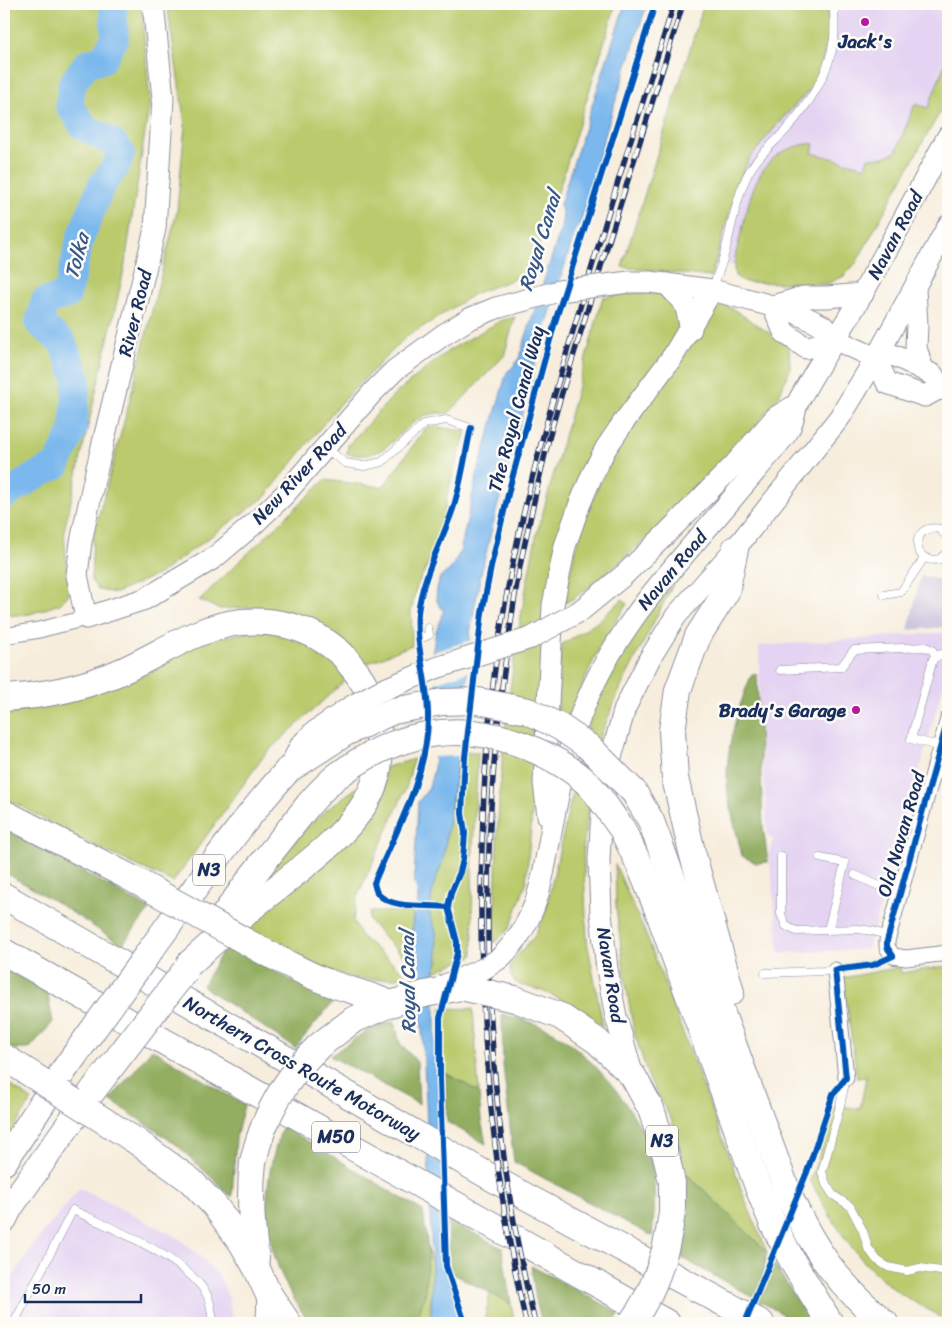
<svg xmlns="http://www.w3.org/2000/svg" width="952" height="1327" font-family="Sriracha,sans-serif">
  <style>
    .built { fill: #e4d3f2 }
    .industrial { fill: #c6c0da }
    .green { fill: #baca6c; stroke: #6a7c65 }
    .forest { fill: #93ae60; stroke: #576e5f }
    .water { fill: #7ab8ed; stroke: #4a74a6 }
    .pier { fill: #f7eddc }
    .lines { fill: none; stroke-linecap: round; stroke-linejoin: round }
    .river { stroke: #7ab8ed; stroke-width: 28 }
    .lane-casing { stroke: #898e9d; stroke-width: 9 }
    .street-casing { stroke: #898e9d; stroke-width: 17 }
    .secondary-casing { stroke: #898e9d; stroke-width: 23 }
    .highway-casing { stroke: #898e9d; stroke-width: 28 }
    .lane { stroke: #fff; stroke-width: 8 }
    .street { stroke: #fff; stroke-width: 15 }
    .secondary { stroke: #fff; stroke-width: 21 }
    .highway { stroke: #fff; stroke-width: 26 }
    .rail-casing { stroke: #1b2f5e; stroke-width: 5.5 }
    .rail { stroke: #fdfcf7; stroke-width: 4; stroke-dasharray: 11; stroke-linecap: butt }
    .secondary-bridge-casing { stroke: #898e9d; stroke-width: 23; stroke-linecap: butt }
    .highway-bridge-casing { stroke: #898e9d; stroke-width: 28; stroke-linecap: butt }
    .secondary-bridge { stroke: #fff; stroke-width: 21 }
    .highway-bridge { stroke: #fff; stroke-width: 26 }
    .cycleway-casing { stroke: #fdfcf7; stroke-width: 9 }
    .cycleway { stroke: #0057b8; stroke-width: 6 }
    .poi-dot { fill: #b5179e; stroke: #fdfcf7; stroke-width: 2 }
    .labels { text-anchor: middle; dominant-baseline: central; stroke-width: 5; stroke-linejoin: round; paint-order: stroke }
    .shield { fill: #fdfcf7; stroke: #5f6c8c; stroke-width: 1 }
    .shield-label { font-size: 18px; font-weight: bold; fill: #1b2f5e }
    .poi-label { font-size: 19px; font-weight: bold; fill: #1b2f5e; stroke: #fdfcf7 }
    .street-label { font-size: 19px; fill: #1b2f5e; stroke: #fdfcf7 }
    .water-label { font-size: 20px; font-style: italic; fill: #385889; stroke: #fdfcf7 }
  </style>
  <rect width="100%" height="100%" fill="#fdfcf7"/>
  <filter id="ink" filterUnits="userSpaceOnUse"><feTurbulence type="fractalNoise" baseFrequency=".02" numOctaves="2"/><feDisplacementMap in="SourceGraphic" scale="10" xChannelSelector="R" yChannelSelector="G"/><feConvolveMatrix kernelMatrix="1 2 1 2 8 2 1 2 1" color-interpolation-filters="sRGB"/></filter>
  <filter id="wash" filterUnits="userSpaceOnUse"><feTurbulence type="fractalNoise" baseFrequency=".0096" numOctaves="4" result="noise"/><feDisplacementMap in="SourceGraphic" scale="20" xChannelSelector="R" yChannelSelector="G"/><feGaussianBlur stdDeviation="1.12" result="paint"/><feColorMatrix in="noise" values="0 0 0 0 0 0 0 0 0 0 0 0 0 0 0 0 0 1.4 0 .05"/><feComposite in="paint" operator="in"/></filter>
  <g filter="url(#wash)">
    <rect width="100%" height="100%" fill="#f7eddc"/>
    <g class="built">
      <polygon points="804,4 948,4 948,80 893,186 765,264 696,266"/>
      <polygon points="948,632 948,670 868,949 779,953 769,852 774,839 768,837 760,727 759,646"/>
      <polygon points="80,1188 178,1238 201,1257 219,1276 229,1299 233,1323 4,1323 4,1295 8,1286 32,1246"/>
    </g>
    <polygon class="industrial" points="921,575 948,582 948,627 908,630"/>
    <g class="green">
      <polygon points="4,4 141,4 150,100 124,270 64,531 69,594 60,604 30,614 4,616"/>
      <polygon points="167,4 616,4 555,202 547,219 531,273 476,293 405,338 337,407 265,497 159,574 116,593 98,590 91,580 93,537 128,407 177,211 185,125"/>
      <polygon points="704,4 826,4 830,31 817,82 782,119 749,159 740,177 711,277 622,267"/>
      <path d="M948 56V99L925 138 856 263 844 276 827 284 745 282 735 276C732 261 738 246 742 230 750 196 757 158 795 147 802 145 808 143 814 144L812 153 865 167 868 158 884 157 896 152 915 104 928 108Z"/>
      <path d="M643 292 668 295 676 304 680 330 583 476 536 767 526 883 510 928 494 943C496 892 496 840 500 788 506 704 519 619 536 537L603 297Z"/>
      <path d="M724 305 733 309 789 346 790 368 779 396 747 437 683 504 634 550 596 582 574 598 565 603C573 542 592 491 624 439 642 409 665 383 685 355 693 345 700 323 707 315 711 311 719 308 724 305Z"/>
      <path d="M515 317 504 356 449 413C440 413 430 413 422 417 393 433 388 462 347 454L348 445 396 393 448 351 500 321Z"/>
      <polygon points="427,426 466,431 448,492 442,526 429,562 417,586 411,611 412,645 363,665 318,625 263,607 219,609 199,600 325,480 383,487"/>
      <polygon points="673,584 621,687 601,734 583,846 587,941 603,1026 569,1003 540,990 520,985 514,981 511,976 510,967 515,958 534,937 545,913 591,713 636,628"/>
      <polygon points="623,599 627,604 601,644 565,724 557,719 561,645 596,623"/>
      <polygon points="268,629 331,655 348,678 266,753 173,882 81,840 4,797 4,705 199,641"/>
      <polygon points="459,752 478,752 472,868 473,956 434,972 438,962 436,932 429,913 433,887 443,860"/>
      <path d="M414 759 406 788 358 895 353 920 361 936 409 977C393 978 377 980 362 979 324 975 279 945 245 927L384 768Z"/>
      <path d="M367 781 349 813 236 915C258 885 284 848 312 823 329 807 347 794 367 781Z"/>
      <polygon points="615,864 649,942 734,1169 745,1200 767,1252 688,1175 684,1178 680,1149 672,1121 649,1079 634,1032 625,979 616,907"/>
      <polygon points="413,911 412,933 416,967 388,942 369,920 370,912"/>
      <path d="M948 966V1321C929 1310 909 1300 891 1287 854 1258 832 1221 810 1180L817 1163 835 1105 860 1109 866 1077 857 1078 843 978 900 967 901 973Z"/>
      <polygon points="441,1008 473,1009 479,1092 440,1071"/>
      <polygon points="4,1081 32,1100 4,1143"/>
      <polygon points="428,1249 432,1266 431,1314 432,1323 416,1323 425,1294"/>
      <polygon points="490,1293 511,1304 515,1323 484,1323"/>
    </g>
    <g class="forest">
      <path d="M752 674 757 675 763 826 768 862 756 863 742 856C738 836 731 815 728 795 723 757 737 708 752 674Z"/>
      <polygon points="4,828 150,909 122,945 59,904 4,872"/>
      <polygon points="226,946 333,1002 295,1048 202,986"/>
      <polygon points="4,969 47,991 53,1022 29,1049 11,1049 4,1044"/>
      <path d="M502 1014C522 1019 544 1025 561 1037 591 1057 627 1099 642 1131 657 1164 656 1202 652 1236L514 1162 503 1065Z"/>
      <polygon points="394,1021 400,1043 417,1062 419,1104 330,1056 366,1031"/>
      <polygon points="152,1049 244,1105 236,1138 232,1197 177,1145 110,1100"/>
      <polygon points="445,1073 479,1092 481,1120 486,1144 447,1122"/>
      <path d="M283 1126 423 1211 428 1249 425 1294 416 1323H310C263 1260 255 1199 283 1126Z"/>
      <path d="M688 1175 767 1252 763 1278 766 1279 774 1264 812 1323H799L682 1258C688 1230 689 1205 686 1177Z"/>
      <polygon points="448,1220 502,1248 511,1304 450,1272"/>
      <polygon points="531,1266 620,1313 613,1323 542,1323 536,1300"/>
    </g>
    <path class="water" d="M625 4H647L609 121 583 217 575 232 534 365 533 376 496 512 480 578 470 633 467 680 463 699 459 752 443 860 433 887 429 913 436 932 438 962 434 972 436 1064 440 1071 446 1263 461 1323H432L431 1314 432 1266 426 1101 419 976 412 933 413 916 417 913 418 896 414 878 418 802 429 788 434 768 438 699 432 655 436 631 444 610C432 602 437 589 440 577L450 570 460 552 477 475 507 372 513 367 519 358 561 228 563 216 560 204Z"/>
    <g class="pier">
      <polygon points="472,640 470,671 434,683 430,653"/>
      <polygon points="436,699 465,699 460,756 432,757"/>
    </g>
    <g class="lines">
      <polyline class="river" points="4,496 35,476 57,465 73,430 77,379 62,342 39,323 45,301 67,295 80,239 101,186 116,166 121,153 113,143 84,127 69,105 72,84 87,63 102,60 115,38 113,4"/>
    </g>
  </g>
  <g filter="url(#ink)">
    <g class="lines">
      <defs>
        <g id="lane">
          <path d="M713 288C716 278 720 269 723 259 731 232 734 204 746 178 754 159 771 146 785 131 808 105 830 74 834 38 835 27 834 15 834 4"/>
          <polyline points="326,448 345,463 364,466 382,462 424,424 446,420 471,428"/>
          <path d="M948 538 940 529C910 522 910 566 940 559L948 551"/>
          <polyline points="884,595 901,592 924,558"/>
          <polyline points="419,639 429,635 428,628"/>
          <polyline points="780,670 841,667 854,650 926,647 932,650 936,656"/>
          <polyline points="942,742 931,744 911,739 933,659 941,654 948,656"/>
          <polyline points="781,856 781,914 786,926 796,931 858,929 873,931 889,936"/>
          <polyline points="820,858 845,863 828,930"/>
          <polyline points="855,875 877,885 901,891"/>
          <polyline points="765,973 824,971 873,965 893,956"/>
          <polyline points="846,1078 840,1106 822,1172 826,1184 833,1195 850,1206 863,1231 868,1248 877,1260 888,1267 907,1271 920,1268 948,1272"/>
          <path d="M14 1323 73 1210C111 1228 184 1257 206 1293 211 1301 212 1314 213 1323"/>
        </g>
        <g id="street">
          <polyline points="4,636 39,630 86,618"/>
          <polyline points="948,719 887,941 887,947 893,956 906,958 948,953"/>
          <polyline points="835,970 846,1078"/>
        </g>
        <g id="secondary">
          <polyline points="153,4 163,98 155,229 94,480 81,542 77,575 86,618 145,599 214,558 255,523 285,494 373,392 395,370 443,335 469,319 496,308"/>
          <polyline points="629,282 650,282 712,290 795,312 823,326 834,339 876,358"/>
          <polyline points="667,284 685,304 691,329"/>
          <polyline points="915,289 917,325 916,348 923,369"/>
          <polyline points="773,306 803,297 827,297 863,294"/>
          <polyline points="773,306 784,332 806,348 834,339"/>
          <polyline points="876,358 893,355 902,359 933,375 940,388 948,391"/>
          <polyline points="876,358 887,383 925,396 940,388"/>
          <polyline points="580,611 624,575 666,534 735,464 776,417 796,405"/>
          <polyline points="548,816 544,783 553,605 565,546 579,506 592,475 606,448 623,423 673,356 712,290"/>
          <path d="M500 958C538 921 542 881 551 832 558 793 566 754 580 717 613 628 672 570 732 499 746 482 761 465 775 448 779 442 786 436 789 429 794 421 794 410 798 402 818 364 843 329 864 291 893 240 920 188 948 136"/>
          <polyline points="633,1076 616,1017 607,969 601,914 599,859 602,813 606,775 625,708 650,658 676,616 735,549 840,417 876,358 948,226"/>
          <polyline points="267,1323 268,1293"/>
        </g>
        <g id="highway">
          <path d="M4 698C43 696 78 689 115 674 157 657 196 626 242 622 277 619 311 628 338 651 344 655 348 662 353 668 367 684 375 706 378 727 381 749 380 774 370 794 349 837 292 875 255 905 233 924 211 944 190 963"/>
          <path d="M634 792 651 821 789 1196C815 1252 838 1284 885 1323"/>
          <polyline points="4,813 127,876"/>
          <polyline points="622,829 640,866 659,913 758,1187 773,1224 794,1264 830,1323"/>
          <polyline points="4,896 499,1182 761,1323"/>
          <polyline points="217,925 253,875 310,803"/>
          <path d="M152 948C196 888 238 825 288 770"/>
          <polyline points="4,952 667,1323"/>
          <path d="M265 952C285 962 306 974 327 982 348 990 369 994 390 1004"/>
          <polyline points="731,992 692,852 675,778 672,731 678,690 698,636 726,592 735,549"/>
          <polyline points="515,999 560,1016 597,1041 633,1076 651,1109 667,1159 672,1183 672,1212"/>
          <polyline points="353,1020 390,1004 425,994"/>
          <polyline points="136,1141 190,1180 215,1206 242,1243 257,1269 268,1293 288,1323"/>
          <polyline points="4,1162 64,1070"/>
          <path d="M253 1162C249 1196 251 1225 256 1258"/>
          <polyline points="4,1219 10,1207 94,1089"/>
        </g>
      </defs>
      <use href="#lane" class="lane-casing"/>
      <use href="#street" class="street-casing"/>
      <use href="#secondary" class="secondary-casing"/>
      <use href="#highway" class="highway-casing"/>
      <use href="#lane" class="lane"/>
      <use href="#street" class="street"/>
      <use href="#secondary" class="secondary"/>
      <use href="#highway" class="highway"/>
      <defs>
        <g id="rail">
          <path d="M526 1323C490 1164 477 1009 482 846 484 767 490 688 504 610 521 509 549 412 578 314 608 211 641 107 674 4"/>
          <path d="M535 1323C483 1109 475 874 506 657 511 623 515 590 522 556 531 515 540 472 551 431 562 390 576 349 588 308 619 206 651 105 683 4"/>
        </g>
      </defs>
      <use href="#rail" class="rail-casing"/>
      <use href="#rail" class="rail"/>
      <defs>
        <g id="secondary-bridge">
          <polyline points="496,308 559,291 629,282"/>
          <polyline points="288,770 301,745 313,733 352,706 380,691 436,668 531,638 580,611"/>
          <polyline points="443,986 485,968 500,958"/>
        </g>
        <g id="highway-bridge">
          <polyline points="288,770 345,733 393,711 442,702 478,701 528,711 560,727 589,747 634,792"/>
          <path d="M310 803C318 794 327 784 337 776 393 734 456 719 523 745 545 754 567 765 585 781 597 791 612 816 622 829"/>
          <polyline points="127,876 265,952"/>
          <polyline points="425,994 461,987 515,999"/>
          <polyline points="4,1057 136,1141"/>
          <polyline points="64,1070 152,948"/>
          <polyline points="94,1089 185,971"/>
          <path d="M253 1162C263 1117 285 1078 319 1046 330 1037 342 1029 353 1020"/>
          <path d="M631 1323C656 1290 667 1253 672 1212"/>
        </g>
      </defs>
      <use href="#secondary-bridge" class="secondary-bridge-casing"/>
      <use href="#highway-bridge" class="highway-bridge-casing"/>
      <use href="#secondary-bridge" class="secondary-bridge"/>
      <use href="#highway-bridge" class="highway-bridge"/>
      <defs>
        <g id="cycleway">
          <path d="M448 907C428 904 393 910 378 894 376 892 375 887 374 883 396 831 427 777 428 719 429 684 415 647 418 613 422 577 441 544 453 509 461 484 465 455 471 428"/>
          <polyline points="465,1323 446,1266 440,1080 440,1018 457,953 457,942 448,907 451,893 460,872 463,859 465,833 462,813 465,757 482,613 492,562 510,486 555,322 655,4"/>
          <polyline points="745,1323 807,1172 833,1094 846,1078 835,970 873,965 893,956 887,947 887,941 948,719"/>
        </g>
      </defs>
      <use href="#cycleway" class="cycleway-casing"/>
      <use href="#cycleway" class="cycleway"/>
    </g>
  </g>
  <g class="poi-dot">
    <circle cx="865" cy="22" r="5"/>
    <circle cx="856" cy="710" r="5"/>
  </g>
  <g class="labels">
    <g class="shield">
      <rect x="193" y="854.5" width="32" height="31" rx="4"/>
      <rect x="312" y="1121.5" width="48" height="31" rx="4"/>
      <rect x="646" y="1125.5" width="32" height="31" rx="4"/>
    </g>
    <g class="shield-label">
      <text x="209" y="870">N3</text>
      <text x="336" y="1137">M50</text>
      <text x="662" y="1141">N3</text>
    </g>
    <g class="poi-label">
      <text x="865" y="41">Jack's</text>
      <text x="846" y="710" text-anchor="end">Brady's Garage</text>
    </g>
    <g class="street-label">
      <text transform="translate(895 235) rotate(-62)">Navan Road</text>
      <text transform="translate(135 313) rotate(-76)">River Road</text>
      <text transform="translate(516 409) rotate(-75)">The Royal Canal Way</text>
      <text transform="translate(299 474) rotate(-47)">New River Road</text>
      <text transform="translate(672 570) rotate(-50)">Navan Road</text>
      <text transform="translate(901 834) rotate(-74)">Old Navan Road</text>
      <text transform="translate(611 975) rotate(81)">Navan Road</text>
      <text transform="translate(302 1068) rotate(30)">Northern Cross Route Motorway</text>
    </g>
    <g class="water-label">
      <text transform="translate(540 241) rotate(-73)">Royal Canal</text>
      <text transform="translate(77 256) rotate(-75)">Tolka</text>
      <text transform="translate(408 982) rotate(-91)">Royal Canal</text>
    </g>
  </g>
  <rect width="952" height="1327" fill="none" stroke="#fdfcf7" stroke-width="20"/>
  <path d="M25 1294v8h116v-8" fill="none" stroke="#1b2f5e" stroke-width="2.5"/>
  <text x="32" y="1294" font-size="15" fill="#1b2f5e" stroke="#fdfcf7" stroke-width="4" paint-order="stroke">50 m</text>
</svg>
